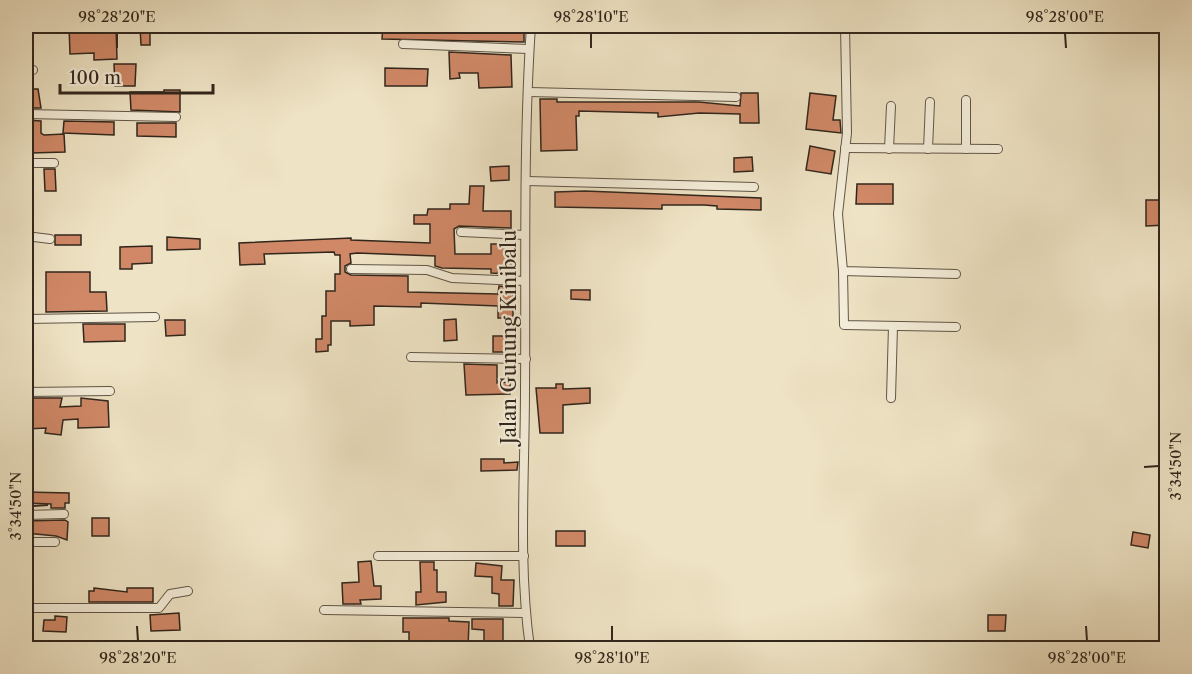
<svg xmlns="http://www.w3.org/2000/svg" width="1192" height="674" font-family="'Libre Caslon Text',serif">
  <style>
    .building { fill: #d08867; stroke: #31261c; stroke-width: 1.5 }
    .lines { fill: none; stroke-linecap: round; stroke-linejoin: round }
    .street-casing { stroke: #605546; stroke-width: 10 }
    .street { stroke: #f4edd9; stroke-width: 8 }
    .ticks { fill: none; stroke: #31261c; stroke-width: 2 }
    .labels { text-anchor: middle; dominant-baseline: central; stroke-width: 4.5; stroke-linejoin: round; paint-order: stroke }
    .street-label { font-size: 20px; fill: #31261c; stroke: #f4edd9 }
    .neatline { fill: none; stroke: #31261c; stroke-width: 2 }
    .ticks-label { font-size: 15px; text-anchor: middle; fill: #31261c }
  </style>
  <rect width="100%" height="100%" fill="#eee3c4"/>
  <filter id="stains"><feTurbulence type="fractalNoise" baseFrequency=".00333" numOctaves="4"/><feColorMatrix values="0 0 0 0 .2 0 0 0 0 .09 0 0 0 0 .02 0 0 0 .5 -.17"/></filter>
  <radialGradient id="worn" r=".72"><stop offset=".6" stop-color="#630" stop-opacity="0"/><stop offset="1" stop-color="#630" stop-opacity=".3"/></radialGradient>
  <g class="building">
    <polygon points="69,26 116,26 117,59 94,60 94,53 70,54"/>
    <polygon points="140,26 150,26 150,45 141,45"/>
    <polygon points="383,26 512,28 515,32 524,32 524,42 382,39"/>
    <polygon points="449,52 511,55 512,87 479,88 478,73 459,73 460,78 450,79"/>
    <polygon points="114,64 136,64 135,86 115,86"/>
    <polygon points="385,68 428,69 427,86 385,86"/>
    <polygon points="26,89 38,89 41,108 26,108"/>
    <polygon points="164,90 180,90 180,112 131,110 130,92 164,92"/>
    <polygon points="741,93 758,93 759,123 740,123 740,114 699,113 658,117 658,113 579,111 579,116 576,116 577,150 541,151 540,99 557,99 557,102 699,102 740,106"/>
    <polygon points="810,93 836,96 833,120 840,120 841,133 806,129"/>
    <polygon points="26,120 41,121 41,133 44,135 64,134 65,152 31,153 31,146 26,147"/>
    <polygon points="64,121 114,122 114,135 63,133"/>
    <polygon points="137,123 176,123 176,137 137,136"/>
    <polygon points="810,146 835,151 831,174 806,170"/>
    <polygon points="752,157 753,171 734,172 734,158"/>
    <polygon points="509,166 509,180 491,181 490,167"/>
    <polygon points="44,169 55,169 56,191 45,191"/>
    <polygon points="857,184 893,184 893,204 856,204"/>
    <polygon points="470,186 484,186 483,211 511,211 511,228 459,226 454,229 455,254 491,254 491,244 511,244 511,274 491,273 491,269 442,268 435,266 435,256 357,253 350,254 351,263 345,266 345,272 351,275 408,276 408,292 498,294 499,286 511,287 513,290 513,318 498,318 498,306 421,303 421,307 374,306 374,325 350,326 350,321 331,321 331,345 328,345 328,351 316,352 316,339 322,339 322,316 326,316 326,291 335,291 335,274 340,274 340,255 335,255 334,252 264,254 265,264 240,265 239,243 351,238 351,240 430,243 430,224 414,224 414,215 427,215 428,209 450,209 450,204 469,204"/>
    <polygon points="585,191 761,198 761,210 717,209 717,206 704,205 662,205 662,209 555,207 555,192"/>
    <polygon points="1146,200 1167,200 1167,225 1146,226"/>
    <rect x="55" y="235" width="26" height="10"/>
    <polygon points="167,237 200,239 200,249 167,250"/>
    <polygon points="152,246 152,263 132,264 132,269 120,269 120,247"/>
    <polygon points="46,272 90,272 90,292 106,292 107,311 46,312"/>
    <polygon points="571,290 590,290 590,300 571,299"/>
    <polygon points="456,319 457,340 444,341 444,320"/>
    <polygon points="165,320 185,320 185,335 166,336"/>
    <polygon points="83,324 125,324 125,341 84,342"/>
    <rect x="493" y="336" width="14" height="16"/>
    <polygon points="464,364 497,365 497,383 510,382 510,394 466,395"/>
    <polygon points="556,384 563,384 563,389 590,388 590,403 563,405 563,433 540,433 536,388 556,388"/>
    <polygon points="26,398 62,398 60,407 81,406 81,398 108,401 109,427 78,428 78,419 63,420 61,435 45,433 46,428 26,429"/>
    <polygon points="481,459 504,459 504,463 518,462 517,470 481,471"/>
    <polygon points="26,492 69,493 69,503 65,503 65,508 51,508 51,504 26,503"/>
    <rect x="92" y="518" width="17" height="18"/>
    <polygon points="65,520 68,522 67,540 56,536 26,533 26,521"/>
    <rect x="556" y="531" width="29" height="15"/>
    <polygon points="1133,532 1150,535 1148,548 1131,545"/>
    <polygon points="371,561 374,586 381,586 381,599 360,600 361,604 343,604 342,583 359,582 358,562"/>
    <polygon points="420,562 434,562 434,570 437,570 437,592 446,592 446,602 416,605 416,592 421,592"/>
    <polygon points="476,563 502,566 501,580 514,580 513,606 499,606 499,594 492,593 492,577 475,576"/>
    <polygon points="94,588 127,592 127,588 153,588 153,602 89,602 89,591 94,591"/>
    <polygon points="179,613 180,630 151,631 150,615"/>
    <polygon points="988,615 1006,615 1005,631 988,631"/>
    <polygon points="55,616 67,617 66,632 43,631 44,620 55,620"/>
    <polygon points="403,618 449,618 449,621 469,622 468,648 409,648 409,632 403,632"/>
    <polygon points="472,619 503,619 503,648 484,648 484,630 472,629"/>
  </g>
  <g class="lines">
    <defs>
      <g id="street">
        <polyline points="518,26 531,26"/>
        <polyline points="845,26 847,133 838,214 843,271 956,274"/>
        <polyline points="403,44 529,49"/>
        <polyline points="26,70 33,70"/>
        <polyline points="529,92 736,97"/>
        <polyline points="26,114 176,117"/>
        <polyline points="845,148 998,149"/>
        <polyline points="889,149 891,106"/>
        <polyline points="928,149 930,102"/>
        <polyline points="966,149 966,100"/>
        <polyline points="26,163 54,163"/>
        <polyline points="527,181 754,187"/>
        <polyline points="461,232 525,235"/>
        <polyline points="26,236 50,239"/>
        <polyline points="351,269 427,270 452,278 525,281"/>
        <polyline points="843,271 844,325 956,327"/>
        <polyline points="26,319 155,317"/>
        <polyline points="411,357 526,359"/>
        <polyline points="26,392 110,391"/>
        <polyline points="891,398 893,326"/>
        <polyline points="26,515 64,514"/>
        <polyline points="26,542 55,542"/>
        <polyline points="378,556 524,556"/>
        <polyline points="26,608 159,608 170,594 188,591"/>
        <polyline points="324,610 525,613"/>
        <path d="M530 648C518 563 525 475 525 389 526 268 523 146 531 26"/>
      </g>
    </defs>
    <use href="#street" class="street-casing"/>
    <use href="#street" class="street"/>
  </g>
  <path class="ticks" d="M117 33V48M591 33V48M1065 33 1066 48M1144 467 1159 466M33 506 48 505M137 626 138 641M612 626V641M1086 626 1087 641"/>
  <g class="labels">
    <g class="street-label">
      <text transform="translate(509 337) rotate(-90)">Jalan Gunung Kinibalu</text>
    </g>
  </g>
  <rect width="1192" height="674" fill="none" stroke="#eee3c4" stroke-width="66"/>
  <path d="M60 84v9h153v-9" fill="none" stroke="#31261c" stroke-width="3"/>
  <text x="69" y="84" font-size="18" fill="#31261c" stroke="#f4edd9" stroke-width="4.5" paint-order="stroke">100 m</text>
  <rect x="33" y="33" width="1126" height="608" class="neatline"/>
  <g class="ticks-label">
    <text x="117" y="22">98°28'20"E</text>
    <text x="591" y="22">98°28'10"E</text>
    <text x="1065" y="22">98°28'00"E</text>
    <text transform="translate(1176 466) rotate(-90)" y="5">3°34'50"N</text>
    <text transform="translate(16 506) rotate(-90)" y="5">3°34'50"N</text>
    <text x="138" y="663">98°28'20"E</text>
    <text x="612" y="663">98°28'10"E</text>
    <text x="1087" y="663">98°28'00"E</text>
  </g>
  <rect width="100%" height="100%" filter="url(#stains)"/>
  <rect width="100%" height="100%" fill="url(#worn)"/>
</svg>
